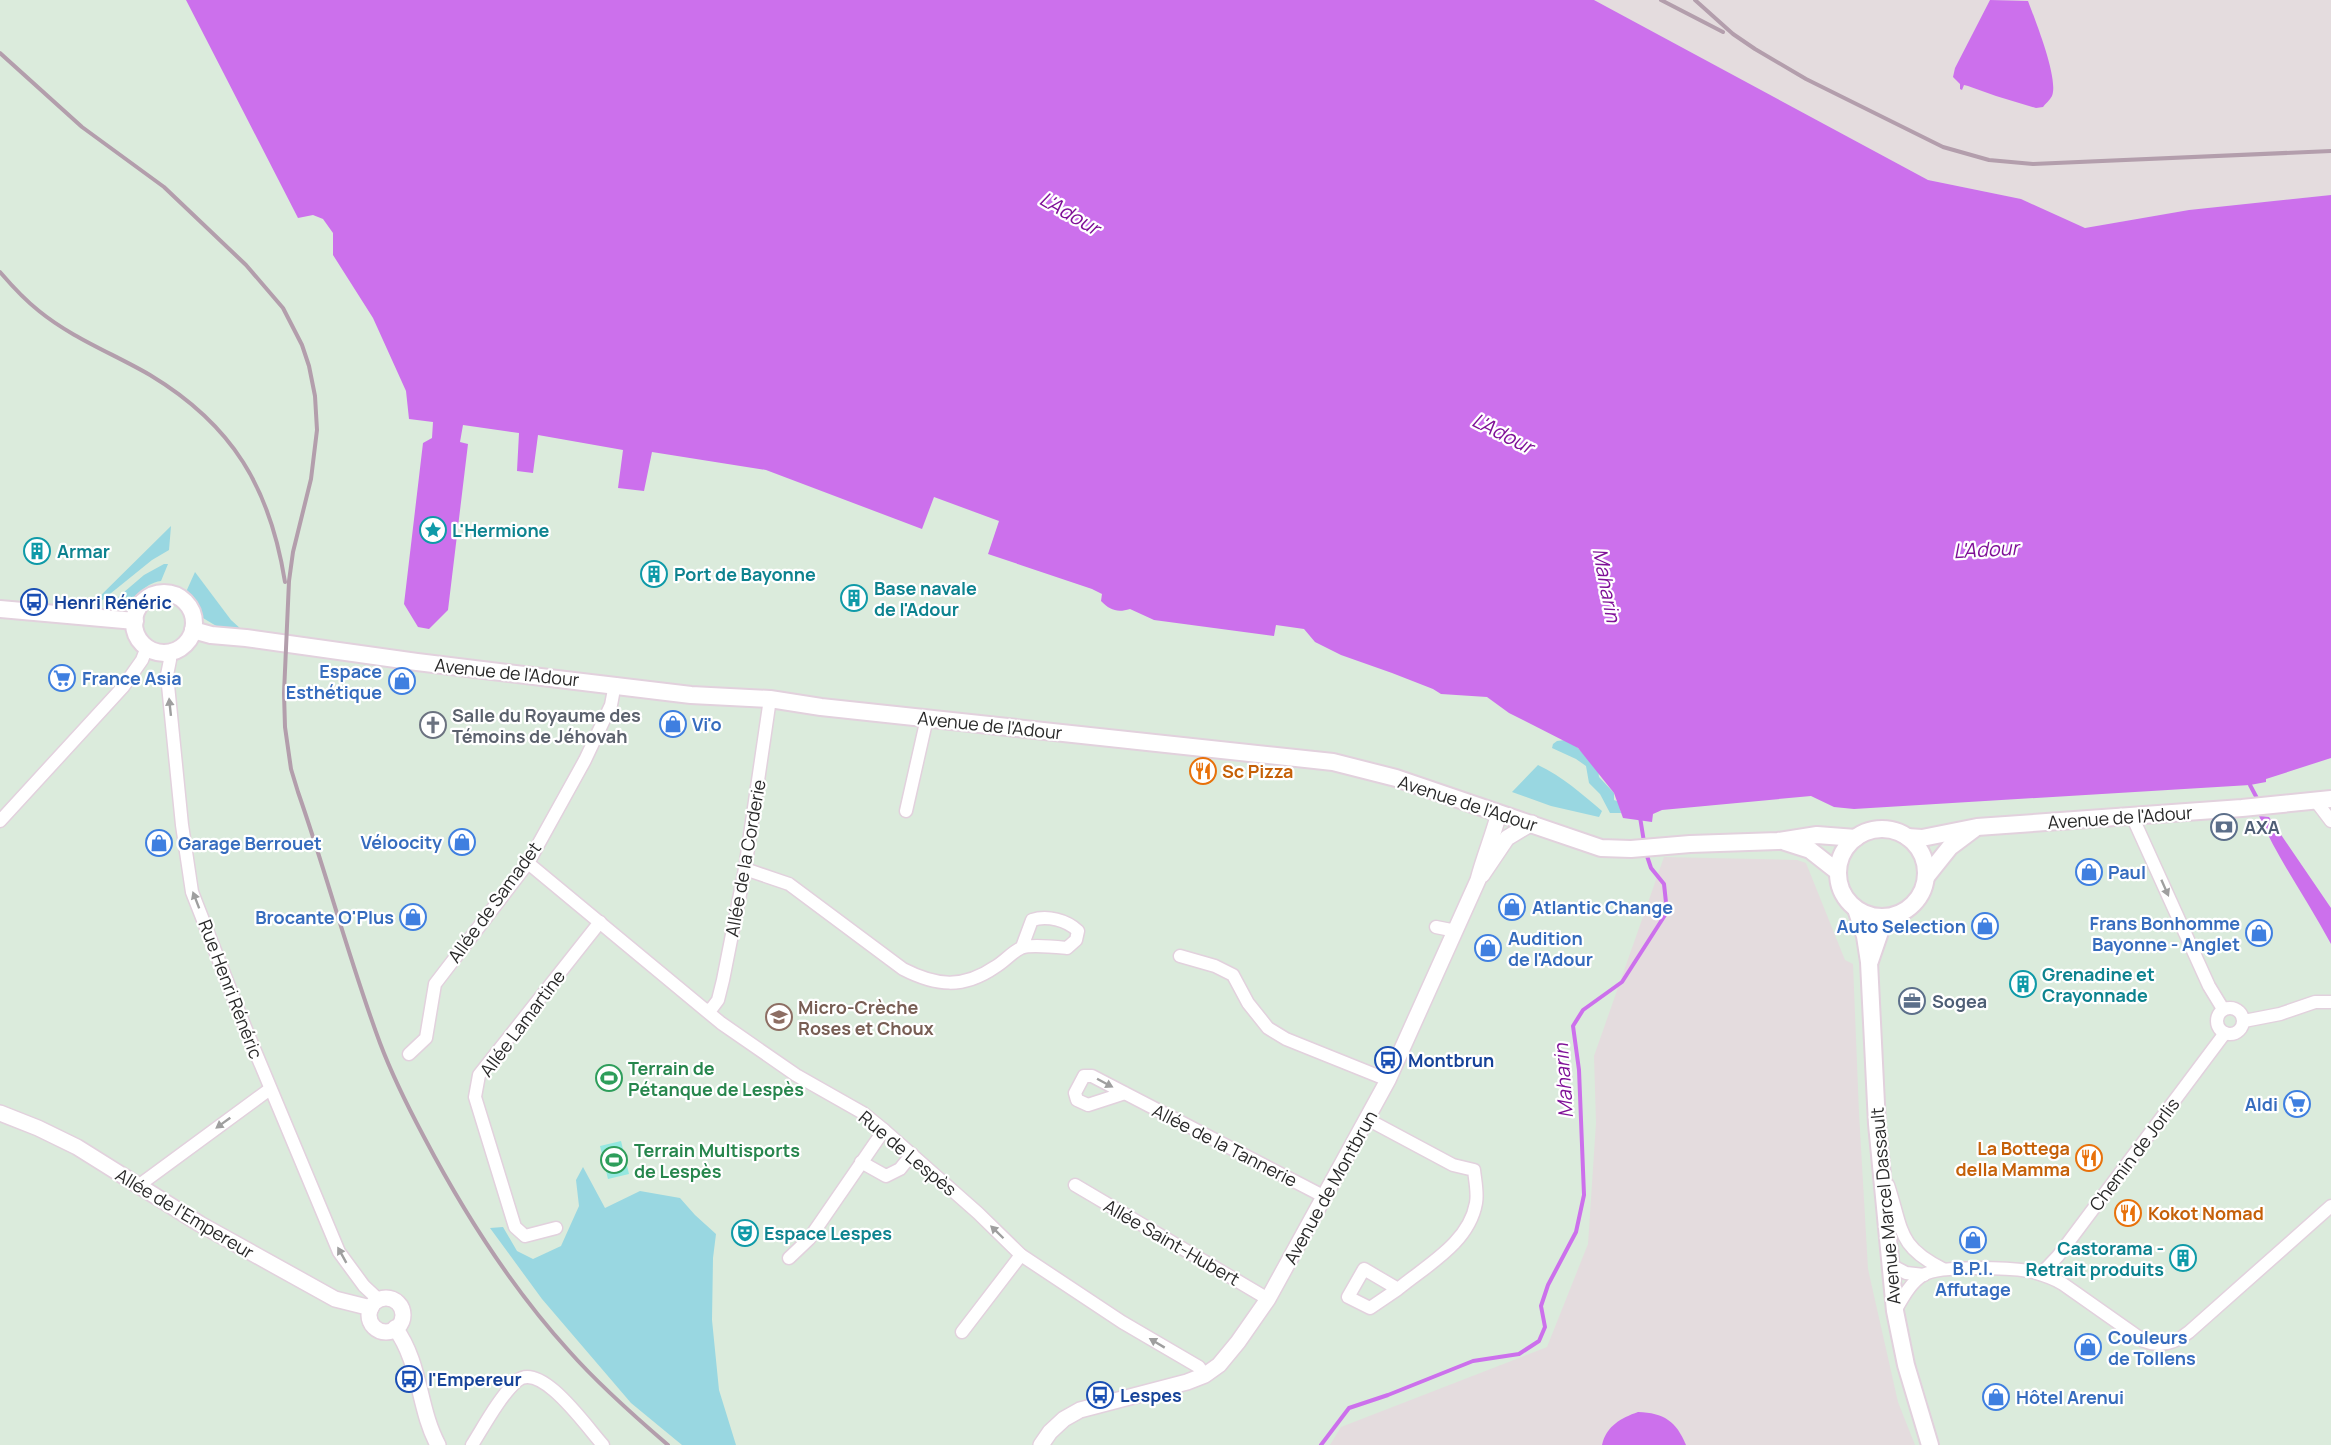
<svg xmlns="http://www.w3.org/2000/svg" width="2331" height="1445" font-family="Manrope,sans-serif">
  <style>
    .industrial { fill: #e4dcde }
    .green { fill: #99d7e1 }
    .pitch { fill: #95e8e0 }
    .water { fill: #cc70ec }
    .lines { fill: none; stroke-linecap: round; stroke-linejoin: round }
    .stream { stroke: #cc70ec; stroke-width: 4 }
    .minor-casing { stroke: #e2d1dd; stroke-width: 15 }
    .tertiary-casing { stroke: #e2d1dd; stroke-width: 18 }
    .secondary-casing { stroke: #e2d1dd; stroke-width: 20 }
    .minor { stroke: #fff; stroke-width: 12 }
    .tertiary { stroke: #fff; stroke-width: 15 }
    .secondary { stroke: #fff; stroke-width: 16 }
    .rail { stroke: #b39eac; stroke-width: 4 }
    .oneway { fill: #9f9f9f }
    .labels { text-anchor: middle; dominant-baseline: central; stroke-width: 4.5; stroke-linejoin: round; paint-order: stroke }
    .culture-label { font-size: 18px; font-weight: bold; fill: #0d838f; stroke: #fff; text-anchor: start }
    .transit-label { font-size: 18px; font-weight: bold; fill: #164399; stroke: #fff; text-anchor: start }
    .shop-label { font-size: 18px; font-weight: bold; fill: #366cbe; stroke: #fff; text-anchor: start }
    .street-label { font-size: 18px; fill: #292929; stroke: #fff }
    .worship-label { font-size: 18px; font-weight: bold; fill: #5b616d; stroke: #fff; text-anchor: start }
    .food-label { font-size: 18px; font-weight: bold; fill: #c56008; stroke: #fff; text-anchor: start }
    .service-label { font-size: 18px; font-weight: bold; fill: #4e5e75; stroke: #fff; text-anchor: start }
    .education-label { font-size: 18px; font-weight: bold; fill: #785e54; stroke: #fff; text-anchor: start }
    .leisure-label { font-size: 18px; font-weight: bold; fill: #27864d; stroke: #fff; text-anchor: start }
    .water-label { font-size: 20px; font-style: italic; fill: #7f1097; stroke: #fff }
  </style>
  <rect width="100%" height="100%" fill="#dbebdc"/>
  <g class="industrial">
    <polygon points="1594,0 2331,0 2331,195 2189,210 2085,228 2021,199 1928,180"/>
    <polygon points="1664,857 1797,860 1806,863 1845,960 1853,964 1859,1113 1868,1269 1898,1402 1915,1445 1330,1445 1341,1427 1547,1347 1588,1244 1596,1123 1594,1056"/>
  </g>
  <g class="green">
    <polygon points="171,526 169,550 152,560 100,602 90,606"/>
    <path d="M164 564H168L161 581C143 583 135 601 118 607 114 609 108 609 103 610L144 575Z"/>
    <polygon points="195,572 231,620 242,630 218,627 203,618 195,601 186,592"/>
    <polygon points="1565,740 1573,743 1598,769 1599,777 1614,793 1614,800 1619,802 1621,813 1610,813 1600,794 1589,783 1586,766 1576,759 1552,748 1553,744 1557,741"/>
    <path d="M1538 765C1562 776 1582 794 1602 811L1599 817 1551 806 1512 792Z"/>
    <polygon points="583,1167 605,1208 640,1191 680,1198 695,1215 716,1234 713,1258 712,1320 719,1390 736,1445 682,1445 631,1403 542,1299 490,1228 503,1227 517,1251 533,1259 561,1246 579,1206 576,1180"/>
  </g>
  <polygon class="pitch" points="621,1141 629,1174 608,1179 600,1146"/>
  <g class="water">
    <path d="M186 0H1594L1928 180 2021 199 2085 228 2189 210 2331 195V758L2266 779V782L2250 785 1854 809 1834 807 1811 796 1662 810 1653 814 1652 822 1623 818 1614 793 1578 748 1509 713 1487 697 1441 694 1433 689 1392 673 1341 655 1315 642 1304 629 1276 625 1274 636 1154 620 1130 609C1117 613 1110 610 1101 601L1102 594 1092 589 988 554 999 521 934 497 922 529 766 470 652 452 644 491 618 488 623 450 538 435 533 473 517 471 519 433 463 425 460 442 468 444 448 610 429 629 418 627 404 604 423 443 432 438 433 422 409 419 406 391 373 318 333 255V233L323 219 313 215 298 218Z"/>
    <path d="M1990 0 2028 1C2035 20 2059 79 2052 96 2050 100 2045 104 2043 107L2036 108 1996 96 1968 86 1964 85 1962 90 1960 89V84L1953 77 1955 68Z"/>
    <path d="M2259 816 2269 817 2331 908V944C2308 901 2279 861 2259 816Z"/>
    <path d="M1638 1412C1664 1413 1676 1421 1686 1445H1602C1606 1426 1621 1418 1638 1412Z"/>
  </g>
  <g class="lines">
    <g class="stream">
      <polyline points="2250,785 2259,802"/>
      <polyline points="1640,817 1644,842"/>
      <polyline points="1321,1445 1349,1408 1388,1395 1473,1361 1519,1354 1539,1341 1545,1327 1541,1306 1548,1285 1576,1232 1584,1195 1579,1070 1573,1026 1583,1010 1622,982 1667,912 1664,884 1651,868 1646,853"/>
    </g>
    <defs>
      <g id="minor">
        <polyline points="169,652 170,660 167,675 182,825 192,892 245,1027 339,1252 364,1286 379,1300"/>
        <polyline points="2315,800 2331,821"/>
        <polyline points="906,811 927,718"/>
        <polyline points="2132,816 2209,986 2223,1009"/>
        <polyline points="0,821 123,687 142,660 147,647"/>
        <polyline points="528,863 721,1023 796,1075 863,1113 884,1130 978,1213 1021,1255 1122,1322 1199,1367 1205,1375"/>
        <path d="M745 869 789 884 903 969C936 986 963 989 995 967 1004 962 1012 952 1021 948 1029 944 1057 947 1067 948L1076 940 1078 931C1067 920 1047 915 1032 920L1022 947"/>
        <polyline points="1436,927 1456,931"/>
        <polyline points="1180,956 1215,966 1233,975 1248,1003 1268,1028 1286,1039 1388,1080"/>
        <circle cx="2230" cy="1021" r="13"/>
        <polyline points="707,1011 712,1008 718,1000 723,980 745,869 770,699"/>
        <polyline points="2244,1021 2280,1014 2315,1002 2331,1002"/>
        <polyline points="409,1054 426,1038 435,984 528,863 585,760 611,705 615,684"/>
        <polyline points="1125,1093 1088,1105 1077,1100 1075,1093 1084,1076 1092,1076 1325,1197"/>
        <path d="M1367 1119 1453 1165 1474 1170C1475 1180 1478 1193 1476 1203 1469 1243 1427 1265 1398 1289L1364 1269 1348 1297 1370 1308 1398 1289"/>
        <polyline points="861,1162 886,1176 900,1169 912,1154"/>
        <polyline points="1075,1185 1268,1299"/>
        <path d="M1888 1185C1903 1230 1897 1246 1943 1269"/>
        <polyline points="138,1186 270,1089"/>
        <polyline points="556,1228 525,1236 515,1227 475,1097 479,1075 600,922"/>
        <polyline points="789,1258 809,1239 884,1130"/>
        <polyline points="1889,1264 1906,1273 1924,1275"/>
        <polyline points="2041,1274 2058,1256 2225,1033"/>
        <path d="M1895 1311C1902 1299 1910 1283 1923 1275 1940 1265 2008 1268 2029 1271 2041 1274 2053 1278 2063 1284L2144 1341C2161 1348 2175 1343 2189 1332L2331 1206"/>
        <polyline points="962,1332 1021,1255"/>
        <path d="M472 1445C484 1426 500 1396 517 1381 541 1360 588 1429 603 1445"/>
      </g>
      <g id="tertiary">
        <polyline points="1482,875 1507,838 1532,823"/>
        <polyline points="0,1113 38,1128 77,1147 200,1224 335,1299 371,1308"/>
        <circle cx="386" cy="1315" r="17"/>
        <path d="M395 1328C421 1363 418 1408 438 1445"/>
        <path d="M1041 1445 1050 1432 1064 1419 1080 1410 1187 1382 1205 1375 1219 1365 1238 1342 1268 1299 1388 1080 1478 880C1484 857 1493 836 1499 813"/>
      </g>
      <g id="secondary">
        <circle cx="164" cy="623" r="30"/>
        <polyline points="0,609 135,621"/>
        <polyline points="193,630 211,635 246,638 417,662 691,695 770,699 821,707 1333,762 1396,778 1601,848 1631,849 1690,844 1778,841 1817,835 1856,838"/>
        <circle cx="1882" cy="873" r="44"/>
        <polyline points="1907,837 1922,838 1977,827 2242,808 2331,799"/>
        <polyline points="1785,842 1810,850 1838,872"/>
        <polyline points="1926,877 1950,847 1974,829"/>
        <polyline points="1856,909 1865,936 1869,962 1877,1124 1895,1311 1906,1365 1930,1445"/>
        <polyline points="1870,961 1881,929 1889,917"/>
      </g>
    </defs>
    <use href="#minor" class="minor-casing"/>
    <use href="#tertiary" class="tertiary-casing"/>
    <use href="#secondary" class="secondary-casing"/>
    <use href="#minor" class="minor"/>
    <use href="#tertiary" class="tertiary"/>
    <use href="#secondary" class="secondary"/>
    <g class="rail">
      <polyline points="1661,0 1723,32"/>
      <polyline points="1695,0 1733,34 1755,49 1806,79 1943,147 1989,160 2033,164 2331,151"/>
      <path d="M0 53 82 127 164 187 246 265 283 308 302 345 309 366 315 396 317 430 311 479 293 552 289 581 284 693 285 727 291 769 298 792C327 875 349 960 380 1043 392 1075 408 1107 424 1137 464 1213 511 1287 569 1351 599 1385 633 1415 668 1445"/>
      <path d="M0 272C12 286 25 300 39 311 72 338 114 354 150 375 233 425 270 488 285 582"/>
    </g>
  </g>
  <defs><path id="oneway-solid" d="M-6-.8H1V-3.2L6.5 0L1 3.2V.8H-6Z" transform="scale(1.5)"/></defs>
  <g class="oneway">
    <use href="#oneway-solid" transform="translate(170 707) rotate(-96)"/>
    <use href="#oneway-solid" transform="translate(2165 888) rotate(66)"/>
    <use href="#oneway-solid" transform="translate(196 900) rotate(-111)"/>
    <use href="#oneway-solid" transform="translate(1105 1083) rotate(28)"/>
    <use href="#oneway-solid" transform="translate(223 1123) rotate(144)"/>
    <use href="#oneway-solid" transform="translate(997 1232) rotate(-136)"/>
    <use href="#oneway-solid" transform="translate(342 1255) rotate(-119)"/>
    <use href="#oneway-solid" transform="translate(1157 1343) rotate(-149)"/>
  </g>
  <defs>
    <symbol id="sight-ring" viewBox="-11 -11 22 22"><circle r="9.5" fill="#fff" stroke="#0f9aa8" stroke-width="1.5"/><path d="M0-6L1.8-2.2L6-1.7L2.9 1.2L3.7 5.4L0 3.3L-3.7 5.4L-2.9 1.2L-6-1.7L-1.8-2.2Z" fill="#0f9aa8"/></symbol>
    <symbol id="building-ring" viewBox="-11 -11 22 22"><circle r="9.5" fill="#fff" stroke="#0f9aa8" stroke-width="1.5"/><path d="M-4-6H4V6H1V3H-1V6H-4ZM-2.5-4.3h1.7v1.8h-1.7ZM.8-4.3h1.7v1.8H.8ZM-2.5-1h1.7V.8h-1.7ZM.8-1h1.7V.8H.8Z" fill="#0f9aa8"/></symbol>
    <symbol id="bus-ring" viewBox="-11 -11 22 22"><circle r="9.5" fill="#fff" stroke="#1a4fb4" stroke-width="1.5"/><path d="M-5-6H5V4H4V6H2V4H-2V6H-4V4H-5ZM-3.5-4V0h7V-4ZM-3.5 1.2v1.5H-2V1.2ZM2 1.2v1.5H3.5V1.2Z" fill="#1a4fb4"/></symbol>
    <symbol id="supermarket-ring" viewBox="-11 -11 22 22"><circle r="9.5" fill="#fff" stroke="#3f7fe0" stroke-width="1.5"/><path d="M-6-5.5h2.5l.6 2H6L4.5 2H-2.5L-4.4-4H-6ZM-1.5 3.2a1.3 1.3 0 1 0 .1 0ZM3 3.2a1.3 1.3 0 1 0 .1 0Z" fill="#3f7fe0"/></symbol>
    <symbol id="shop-ring" viewBox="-11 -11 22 22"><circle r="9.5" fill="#fff" stroke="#3f7fe0" stroke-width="1.5"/><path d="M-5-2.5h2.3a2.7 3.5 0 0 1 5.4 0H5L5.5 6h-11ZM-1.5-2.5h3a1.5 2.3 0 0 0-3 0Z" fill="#3f7fe0"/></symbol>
    <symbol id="church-ring" viewBox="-11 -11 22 22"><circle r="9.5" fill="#fff" stroke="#6b7280" stroke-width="1.5"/><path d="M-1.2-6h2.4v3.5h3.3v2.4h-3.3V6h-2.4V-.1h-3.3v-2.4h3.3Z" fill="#6b7280"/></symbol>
    <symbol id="restaurant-ring" viewBox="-11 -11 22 22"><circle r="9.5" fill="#fff" stroke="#e8710a" stroke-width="1.5"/><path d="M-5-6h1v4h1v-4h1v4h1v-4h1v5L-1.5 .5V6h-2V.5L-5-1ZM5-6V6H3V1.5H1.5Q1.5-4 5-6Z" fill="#e8710a"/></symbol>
    <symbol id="bank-ring" viewBox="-11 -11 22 22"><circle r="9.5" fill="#fff" stroke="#5c6f8a" stroke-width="1.5"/><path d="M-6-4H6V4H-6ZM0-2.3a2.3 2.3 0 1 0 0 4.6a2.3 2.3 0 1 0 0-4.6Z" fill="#5c6f8a"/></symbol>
    <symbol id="office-ring" viewBox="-11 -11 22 22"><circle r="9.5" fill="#fff" stroke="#5c6f8a" stroke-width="1.5"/><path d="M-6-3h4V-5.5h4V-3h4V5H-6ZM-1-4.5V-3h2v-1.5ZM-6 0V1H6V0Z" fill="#5c6f8a"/></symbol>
    <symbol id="school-ring" viewBox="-11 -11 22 22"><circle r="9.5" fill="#fff" stroke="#8d6e63" stroke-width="1.5"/><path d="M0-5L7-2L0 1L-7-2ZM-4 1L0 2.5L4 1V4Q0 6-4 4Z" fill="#8d6e63"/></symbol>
    <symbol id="stadium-ring" viewBox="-11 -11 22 22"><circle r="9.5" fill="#fff" stroke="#2e9e5b" stroke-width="1.5"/><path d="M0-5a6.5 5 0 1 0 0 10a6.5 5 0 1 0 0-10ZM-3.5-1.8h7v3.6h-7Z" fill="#2e9e5b"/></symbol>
    <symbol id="theatre-ring" viewBox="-11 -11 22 22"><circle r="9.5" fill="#fff" stroke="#0f9aa8" stroke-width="1.5"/><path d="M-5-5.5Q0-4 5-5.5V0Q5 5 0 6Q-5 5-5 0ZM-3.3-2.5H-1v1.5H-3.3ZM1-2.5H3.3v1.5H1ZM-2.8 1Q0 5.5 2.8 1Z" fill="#0f9aa8"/></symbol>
  </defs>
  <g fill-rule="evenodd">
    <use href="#sight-ring" x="418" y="515" width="30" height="30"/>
    <use href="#building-ring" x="22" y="536" width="30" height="30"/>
    <use href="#building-ring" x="639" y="559" width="30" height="30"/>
    <use href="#building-ring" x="839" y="583" width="30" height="30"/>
    <use href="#bus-ring" x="19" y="587" width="30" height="30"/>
    <use href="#supermarket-ring" x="47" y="663" width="30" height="30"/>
    <use href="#shop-ring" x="387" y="666" width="30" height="30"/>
    <use href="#shop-ring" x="658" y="709" width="30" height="30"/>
    <use href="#church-ring" x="418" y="710" width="30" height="30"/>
    <use href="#restaurant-ring" x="1188" y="756" width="30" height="30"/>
    <use href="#bank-ring" x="2209" y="812" width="30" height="30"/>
    <use href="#shop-ring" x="447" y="827" width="30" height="30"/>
    <use href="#shop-ring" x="144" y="828" width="30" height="30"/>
    <use href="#shop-ring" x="2074" y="857" width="30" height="30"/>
    <use href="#shop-ring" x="1497" y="892" width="30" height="30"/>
    <use href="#shop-ring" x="398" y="902" width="30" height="30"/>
    <use href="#shop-ring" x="1970" y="911" width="30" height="30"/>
    <use href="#shop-ring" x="2244" y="918" width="30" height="30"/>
    <use href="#shop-ring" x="1473" y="933" width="30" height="30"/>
    <use href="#building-ring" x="2008" y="969" width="30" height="30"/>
    <use href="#office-ring" x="1897" y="986" width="30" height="30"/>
    <use href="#school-ring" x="764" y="1002" width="30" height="30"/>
    <use href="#bus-ring" x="1373" y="1045" width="30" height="30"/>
    <use href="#stadium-ring" x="594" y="1063" width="30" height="30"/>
    <use href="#supermarket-ring" x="2282" y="1089" width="30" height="30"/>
    <use href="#restaurant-ring" x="2074" y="1143" width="30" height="30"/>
    <use href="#stadium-ring" x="599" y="1145" width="30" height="30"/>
    <use href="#restaurant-ring" x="2113" y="1198" width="30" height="30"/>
    <use href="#theatre-ring" x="730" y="1218" width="30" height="30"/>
    <use href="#shop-ring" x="1958" y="1225" width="30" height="30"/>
    <use href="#building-ring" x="2168" y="1243" width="30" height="30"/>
    <use href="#shop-ring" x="2073" y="1332" width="30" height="30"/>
    <use href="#bus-ring" x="394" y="1364" width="30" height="30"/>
    <use href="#bus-ring" x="1085" y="1380" width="30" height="30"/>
    <use href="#shop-ring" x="1981" y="1382" width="30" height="30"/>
  </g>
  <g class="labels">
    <g class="culture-label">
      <text x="452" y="530">L'Hermione</text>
      <text x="57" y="551">Armar</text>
      <text x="674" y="574">Port de Bayonne</text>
      <text x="874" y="588">Base navale<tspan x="874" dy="21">de l'Adour</tspan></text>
      <text x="2042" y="974">Grenadine et<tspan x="2042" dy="21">Crayonnade</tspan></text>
      <text x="764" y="1233">Espace Lespes</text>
      <text x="2164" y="1248" text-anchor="end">Castorama -<tspan x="2164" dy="21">Retrait produits</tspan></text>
    </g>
    <g class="transit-label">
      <text x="54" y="602">Henri Rénéric</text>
      <text x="1408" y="1060">Montbrun</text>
      <text x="428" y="1379">l'Empereur</text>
      <text x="1120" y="1395">Lespes</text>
    </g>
    <g class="shop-label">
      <text x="382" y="671" text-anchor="end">Espace<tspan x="382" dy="21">Esthétique</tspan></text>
      <text x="82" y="678">France Asia</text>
      <text x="692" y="724">Vi'o</text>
      <text x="442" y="842" text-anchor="end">Véloocity</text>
      <text x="178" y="843">Garage Berrouet</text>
      <text x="2108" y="872">Paul</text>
      <text x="1532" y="907">Atlantic Change</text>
      <text x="394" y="917" text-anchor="end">Brocante O'Plus</text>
      <text x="2240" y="923" text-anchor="end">Frans Bonhomme<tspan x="2240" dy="21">Bayonne - Anglet</tspan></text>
      <text x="1966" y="926" text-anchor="end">Auto Selection</text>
      <text x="1508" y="938">Audition<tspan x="1508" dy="21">de l'Adour</tspan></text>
      <text x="2278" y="1104" text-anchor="end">Aldi</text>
      <text x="1973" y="1268" text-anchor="middle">B.P.I.<tspan x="1973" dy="21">Affutage</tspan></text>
      <text x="2108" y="1337">Couleurs<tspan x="2108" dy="21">de Tollens</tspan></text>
      <text x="2016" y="1397">Hôtel Arenui</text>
    </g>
    <g class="street-label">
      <text transform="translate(507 672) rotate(6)">Avenue de l'Adour</text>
      <text transform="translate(990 725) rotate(6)">Avenue de l'Adour</text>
      <text transform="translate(1468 803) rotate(18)">Avenue de l'Adour</text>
      <text transform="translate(2120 817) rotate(-4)">Avenue de l'Adour</text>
      <text transform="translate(745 858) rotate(-80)">Allée de la Corderie</text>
      <text transform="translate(494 902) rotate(-54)">Allée de Samadet</text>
      <text transform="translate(231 989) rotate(69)">Rue Henri Rénéric</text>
      <text transform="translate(522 1023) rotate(-53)">Allée Lamartine</text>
      <text transform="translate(1225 1145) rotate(27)">Allée de la Tannerie</text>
      <text transform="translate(908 1153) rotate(40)">Rue de Lespès</text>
      <text transform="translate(2134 1154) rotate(-53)">Chemin de Jorlis</text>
      <text transform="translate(1330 1187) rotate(-61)">Avenue de Montbrun</text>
      <text transform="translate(1885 1206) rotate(-95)">Avenue Marcel Dassault</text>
      <text transform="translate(185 1213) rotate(31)">Allée de l'Empereur</text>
      <text transform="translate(1172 1242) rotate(30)">Allée Saint-Hubert</text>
    </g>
    <g class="worship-label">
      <text x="452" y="715">Salle du Royaume des<tspan x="452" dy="21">Témoins de Jéhovah</tspan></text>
    </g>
    <g class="food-label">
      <text x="1222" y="771">Sc Pizza</text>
      <text x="2070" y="1148" text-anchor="end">La Bottega<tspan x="2070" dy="21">della Mamma</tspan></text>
      <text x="2148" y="1213">Kokot Nomad</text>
    </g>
    <g class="service-label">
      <text x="2244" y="827">AXA</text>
      <text x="1932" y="1001">Sogea</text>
    </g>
    <g class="education-label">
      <text x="798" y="1007">Micro-Crèche<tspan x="798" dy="21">Roses et Choux</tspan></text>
    </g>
    <g class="leisure-label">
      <text x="628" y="1068">Terrain de<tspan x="628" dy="21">Pétanque de Lespès</tspan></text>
      <text x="634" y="1150">Terrain Multisports<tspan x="634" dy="21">de Lespès</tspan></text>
    </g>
    <g class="water-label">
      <text transform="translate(1070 213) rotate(30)">L'Adour</text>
      <text transform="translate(1503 433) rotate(27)">L'Adour</text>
      <text transform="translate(1986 549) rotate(-3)">L'Adour</text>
      <text transform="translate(1607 585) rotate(79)">Maharin</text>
      <text transform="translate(1563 1081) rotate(-94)">Maharin</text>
    </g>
  </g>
</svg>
